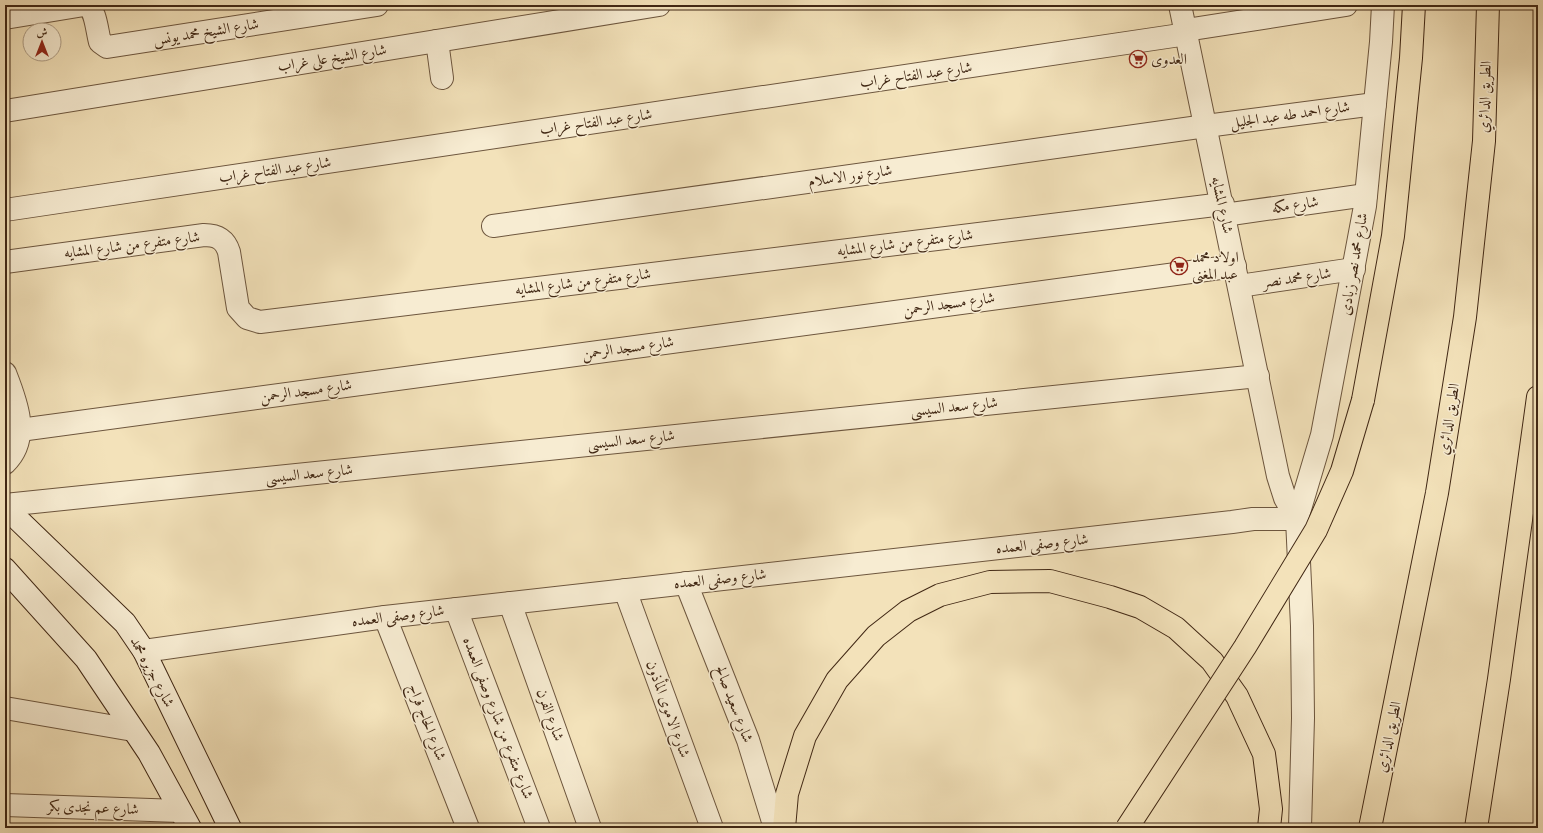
<svg xmlns="http://www.w3.org/2000/svg" width="1543" height="833" font-family="'Libre Bodoni',Amiri,serif">
  <style>
    .lines { fill: none; stroke-linecap: round; stroke-linejoin: round }
    .street-casing { stroke: #6d563e; stroke-width: 24 }
    .secondary-casing { stroke: #402714; stroke-width: 24 }
    .highway-casing { stroke: #402714; stroke-width: 24 }
    .street { stroke: #f7ecd2; stroke-width: 22 }
    .secondary { stroke: #f7ecd2; stroke-width: 22 }
    .highway { stroke: #f3e2ba; stroke-width: 22 }
    .highway-bridge-casing { stroke: #402714; stroke-width: 24; stroke-linecap: butt }
    .highway-bridge { stroke: #f3e2ba; stroke-width: 22 }
    .labels { text-anchor: middle; dominant-baseline: central; stroke-width: 3; stroke-linejoin: round; paint-order: stroke }
    .street-label { font-size: 15px; fill: #402714; stroke: #f7ecd2 }
    .poi-label { font-size: 15px; fill: #402714; stroke: #f7ecd2; text-anchor: start }
  </style>
  <rect width="100%" height="100%" fill="#f3e2ba"/>
  <filter id="stains"><feTurbulence type="fractalNoise" baseFrequency=".005" numOctaves="4"/><feColorMatrix values="0 0 0 0 .2 0 0 0 0 .09 0 0 0 0 .02 0 0 0 .5 -.17"/></filter>
  <radialGradient id="worn" r=".72"><stop offset=".6" stop-color="#630" stop-opacity="0"/><stop offset="1" stop-color="#630" stop-opacity=".3"/></radialGradient>
  <g class="lines">
    <defs>
      <g id="street">
        <path d="M86 5C96 9 97 32 100 42L107 47 377 5"/>
        <polyline points="1180,5 1278,476 1285,498 1297,519"/>
        <polyline points="5,18 84,5"/>
        <polyline points="1186,30 1346,5"/>
        <polyline points="437,41 442,78"/>
        <polyline points="5,111 659,5"/>
        <polyline points="5,210 1187,34"/>
        <polyline points="1224,215 1366,195"/>
        <polyline points="493,226 1206,126 1375,104"/>
        <path d="M5 262 204 235C217 235 225 239 229 252L238 308 247 318 260 322 1223 204"/>
        <polyline points="1239,286 1354,269"/>
        <path d="M5 373C16 401 31 438 5 463"/>
        <polyline points="20,430 1235,266"/>
        <polyline points="5,505 1258,376"/>
        <polyline points="686,583 748,740 775,828"/>
        <polyline points="625,590 712,828"/>
        <polyline points="510,603 590,828"/>
        <polyline points="456,609 539,828"/>
        <polyline points="385,617 468,828"/>
        <polyline points="144,651 385,617 1232,522 1253,519 1297,519"/>
        <polyline points="5,708 133,730"/>
        <polyline points="5,805 180,811"/>
        <polyline points="1300,828 1303,718 1302,626 1297,519 1322,435 1365,206 1381,42 1383,5"/>
      </g>
      <g id="secondary">
        <polyline points="5,507 125,623 144,651 230,828"/>
        <polyline points="5,569 86,659 149,753 190,828"/>
      </g>
      <g id="highway">
        <polyline points="1363,400 1393,236 1411,58 1414,5"/>
        <polyline points="784,828 787,794 805,736 837,680 876,636 908,611 940,595 990,582 1050,581 1110,597 1140,607 1176,628 1212,661 1237,696 1264,754 1271,809 1269,828"/>
        <polyline points="1370,828 1437,493 1465,317 1484,141 1488,5"/>
        <polyline points="1476,828 1499,679 1538,397"/>
      </g>
    </defs>
    <use href="#street" class="street-casing"/>
    <use href="#secondary" class="secondary-casing"/>
    <use href="#highway" class="highway-casing"/>
    <use href="#street" class="street"/>
    <use href="#secondary" class="secondary"/>
    <use href="#highway" class="highway"/>
    <defs>
      <polyline id="highway-bridge" points="1127,828 1245,647 1316,530 1342,471 1363,400"/>
    </defs>
    <use href="#highway-bridge" class="highway-bridge-casing"/>
    <use href="#highway-bridge" class="highway-bridge"/>
  </g>
  <defs>
    <symbol id="supermarket-ring" viewBox="-11 -11 22 22"><circle r="9.5" fill="#f7ecd2" stroke="#8f2418" stroke-width="1.5"/><path d="M-6-5.5h2.5l.6 2H6L4.5 2H-2.5L-4.4-4H-6ZM-1.5 3.2a1.3 1.3 0 1 0 .1 0ZM3 3.2a1.3 1.3 0 1 0 .1 0Z" fill="#8f2418"/></symbol>
  </defs>
  <g fill-rule="evenodd">
    <use href="#supermarket-ring" x="1128" y="49" width="20" height="20"/>
    <use href="#supermarket-ring" x="1169" y="256" width="20" height="20"/>
  </g>
  <g class="labels">
    <g class="street-label">
      <text transform="translate(206 32) rotate(-9)">شارع الشيخ محمد يونس</text>
      <text transform="translate(332 58) rotate(-9)">شارع الشيخ على غراب</text>
      <text transform="translate(916 75) rotate(-8)">شارع عبد الفتاح غراب</text>
      <text transform="translate(1485 97) rotate(-88)">الطريق الدائري</text>
      <text transform="translate(1290 115) rotate(-8)">شارع احمد طه عبد الجليل</text>
      <text transform="translate(596 122) rotate(-8)">شارع عبد الفتاح غراب</text>
      <text transform="translate(275 170) rotate(-8)">شارع عبد الفتاح غراب</text>
      <text transform="translate(850 176) rotate(-8)">شارع نور الاسلام</text>
      <text transform="translate(1222 205) rotate(78)">شارع المشايه</text>
      <text transform="translate(1295 205) rotate(-8)">شارع مكه</text>
      <text transform="translate(905 243) rotate(-7)">شارع متفرع من شارع المشايه</text>
      <text transform="translate(132 245) rotate(-7)">شارع متفرع من شارع المشايه</text>
      <text transform="translate(1354 264) rotate(-80)">شارع محمد نصر زبادى</text>
      <text transform="translate(1297 278) rotate(-8)">شارع محمد نصر</text>
      <text transform="translate(583 282) rotate(-7)">شارع متفرع من شارع المشايه</text>
      <text transform="translate(949 304) rotate(-8)">شارع مسجد الرحمن</text>
      <text transform="translate(628 348) rotate(-8)">شارع مسجد الرحمن</text>
      <text transform="translate(306 391) rotate(-8)">شارع مسجد الرحمن</text>
      <text transform="translate(954 407) rotate(-6)">شارع سعد السيسى</text>
      <text transform="translate(1449 419) rotate(-81)">الطريق الدائري</text>
      <text transform="translate(631 440) rotate(-6)">شارع سعد السيسى</text>
      <text transform="translate(309 474) rotate(-6)">شارع سعد السيسى</text>
      <text transform="translate(1042 544) rotate(-6)">شارع وصفى العمده</text>
      <text transform="translate(720 579) rotate(-6)">شارع وصفى العمده</text>
      <text transform="translate(398 616) rotate(-7)">شارع وصفى العمده</text>
      <text transform="translate(152 672) rotate(62)">شارع جزيره محمد</text>
      <text transform="translate(734 704) rotate(69)">شارع سعيد صالح</text>
      <text transform="translate(668 709) rotate(70)">شارع الاموى المأذون</text>
      <text transform="translate(550 715) rotate(70)">شارع الفرن</text>
      <text transform="translate(498 718) rotate(69)">شارع متفرع من شارع وصفى العمده</text>
      <text transform="translate(427 722) rotate(69)">شارع الحاج فراج</text>
      <text transform="translate(1389 737) rotate(-78)">الطريق الدائري</text>
      <text transform="translate(93 808) rotate(2)">شارع عم نجدى بكر</text>
    </g>
    <g class="poi-label">
      <text x="1151" y="59">العدوى</text>
      <text x="1192" y="257">اولاد محمد<tspan x="1192" dy="17">عبد المغنى</tspan></text>
    </g>
  </g>
  <rect width="1543" height="833" fill="none" stroke="#f3e2ba" stroke-width="20"/>
  <rect x="6" y="6" width="1531" height="821" fill="none" stroke="#402714" stroke-width="2"/>
  <rect x="10" y="10" width="1523" height="813" fill="none" stroke="#402714"/>
  <g transform="translate(42 42)"><circle r="19" fill="#f7ecd2" stroke="#ae9d86"/>
  <path d="M0-3L7 15L0 10L-7 15Z" fill="#8f2418"/>
  <text y="-6" font-size="11" font-weight="bold" text-anchor="middle" fill="#402714">ش</text>
  </g>
  <rect width="100%" height="100%" filter="url(#stains)"/>
  <rect width="100%" height="100%" fill="url(#worn)"/>
</svg>
